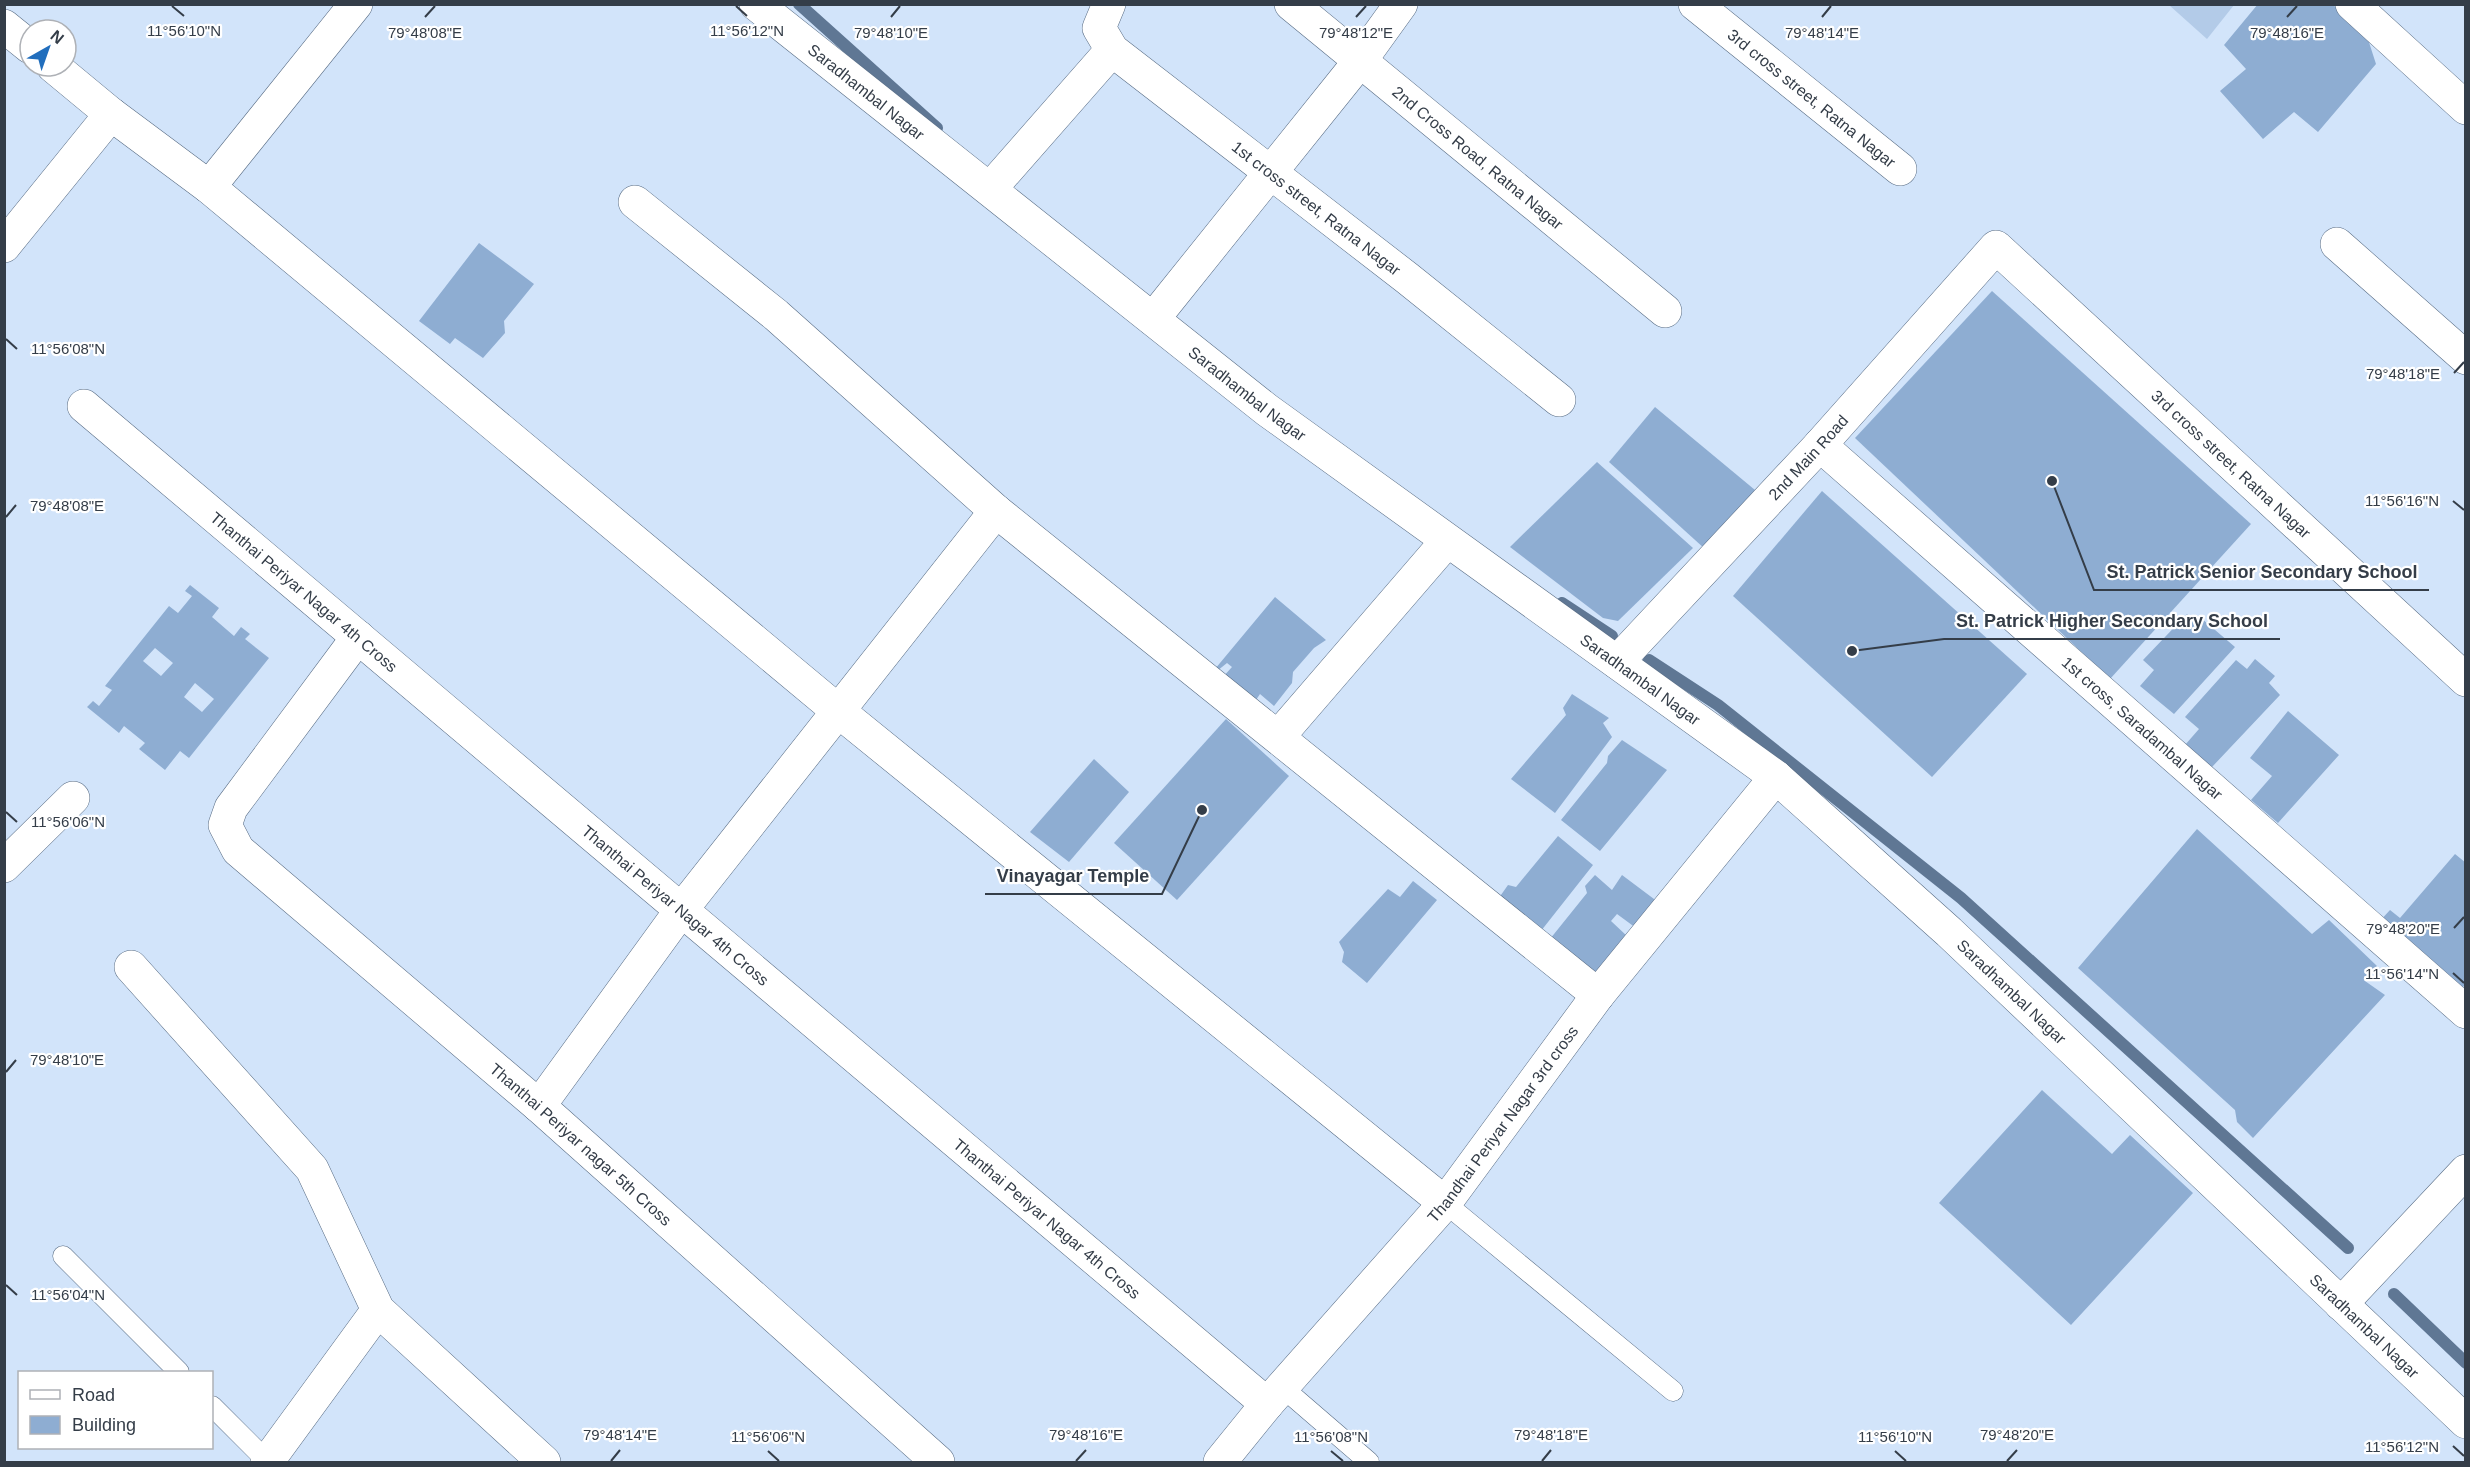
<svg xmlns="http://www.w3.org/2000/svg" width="2470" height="1467" font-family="Arial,sans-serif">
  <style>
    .green { fill: #b3cbe8 }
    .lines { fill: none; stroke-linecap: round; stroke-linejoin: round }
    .stream { stroke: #5f7794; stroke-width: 12 }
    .building { fill: #8eadd2; fill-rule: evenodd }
    .lane-casing { stroke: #586c84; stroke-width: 21 }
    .street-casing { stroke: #586c84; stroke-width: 34 }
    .lane { stroke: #fff; stroke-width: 20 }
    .street { stroke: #fff; stroke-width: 33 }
    .ticks { fill: none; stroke: #343d48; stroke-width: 2 }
    .labels { text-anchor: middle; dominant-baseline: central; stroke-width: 4.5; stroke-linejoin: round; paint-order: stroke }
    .street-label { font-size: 16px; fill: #343d48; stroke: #fff }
    .ticks-label { font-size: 15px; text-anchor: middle; fill: #343d48; stroke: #fff; stroke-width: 4.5; stroke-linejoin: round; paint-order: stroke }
    .leader { fill: none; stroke: #343d48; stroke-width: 2 }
    .callout-dot { fill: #343d48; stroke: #fff; stroke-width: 2 }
    .callout-label { font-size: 18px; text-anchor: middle; font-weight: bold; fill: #343d48; stroke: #fff; stroke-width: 4.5; stroke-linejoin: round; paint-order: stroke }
  </style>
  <rect width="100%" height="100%" fill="#d2e4fa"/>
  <polygon class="green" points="2169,5 2234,5 2207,39"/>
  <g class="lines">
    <g class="stream">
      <polyline points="799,4 937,128"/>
      <polyline points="1562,603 1612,636"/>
      <polyline points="1649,660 1718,705 1961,898 2348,1248"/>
      <polyline points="2394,1294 2466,1363"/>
    </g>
  </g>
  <g class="building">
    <polygon points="2258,4 2332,4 2366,33 2376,64 2318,132 2294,112 2263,139 2220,91 2246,69 2224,45"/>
    <polygon points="479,243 534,284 504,321 505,333 483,358 455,338 450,344 419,321"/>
    <polygon points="1992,291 2251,524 2110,679 1855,438"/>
    <polygon points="1655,407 1755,490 1705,549 1609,462"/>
    <polygon points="1597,462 1693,548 1618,621 1603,618 1510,547"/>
    <polygon points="1822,491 2027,674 1932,777 1733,596"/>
    <path d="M190 585 219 608 212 617 234 636 241 627 250 634 245 639 269 658 189 758 180 751 165 770 139 749 145 743 124 726 119 733 87 707 93 701 99 706 112 690 105 686 169 606 178 613 192 596 185 591ZM155 648 173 663 161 676 143 661ZM195 683 214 699 202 712 184 697Z"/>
    <polygon points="1275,597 1326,640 1314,648 1293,672 1292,683 1274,706 1260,694 1252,706 1222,678 1232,667 1227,663 1217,671 1215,669"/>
    <polygon points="2187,614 2197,622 2201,618 2235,647 2174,714 2140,686 2154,670 2143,660"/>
    <polygon points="2255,659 2275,676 2269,683 2280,695 2212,767 2185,745 2199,729 2185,717 2236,660 2247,669"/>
    <polygon points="1572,694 1609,718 1603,723 1612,737 1555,813 1511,779 1566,715 1563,708"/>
    <polygon points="2288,711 2339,755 2278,823 2251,800 2272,776 2250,758"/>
    <polygon points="1226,719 1289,776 1177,900 1114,843"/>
    <polygon points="1622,740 1667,770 1600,851 1561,820 1607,763 1608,756"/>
    <polygon points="1094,759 1129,792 1069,862 1030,832"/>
    <polygon points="2197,829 2312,934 2329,920 2377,966 2365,981 2385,995 2253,1138 2237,1122 2235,1110 2078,968"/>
    <polygon points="1558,836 1593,865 1537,936 1496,902 1508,885 1516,887"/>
    <polygon points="2455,854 2466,863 2466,984 2458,992 2378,923 2390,910 2400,918"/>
    <polygon points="1595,875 1612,890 1622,875 1658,902 1636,928 1617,914 1611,921 1628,937 1593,979 1546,944 1587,893 1585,886"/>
    <polygon points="1413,881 1437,900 1367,983 1342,962 1344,952 1339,942 1388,889 1400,897"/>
    <polygon points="2042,1090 2112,1154 2130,1135 2193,1193 2071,1325 1939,1203"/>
  </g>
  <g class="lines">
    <defs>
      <g id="lane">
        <polyline points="1445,1203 1673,1391"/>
        <polyline points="63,1256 179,1372"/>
        <polyline points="1282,1387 1369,1462"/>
        <polyline points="212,1406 268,1462"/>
      </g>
      <g id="street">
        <path id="s1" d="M756 4 1267 410 1776 777 1949 932 2466 1422"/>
        <path id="s2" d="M1109 4 1099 28 1112 50 1407 278 1559 400"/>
        <path id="s3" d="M1291 4 1665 311"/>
        <path id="s4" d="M1695 4 1900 169"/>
        <polyline points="2352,4 2466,108"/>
        <polyline points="4,26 30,47"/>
        <polyline points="53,66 111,114 209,187 837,710 1445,1203"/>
        <polyline points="209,187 356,4"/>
        <polyline points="990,189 1112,50"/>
        <polyline points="635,202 776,315 996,511 1598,995"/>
        <polyline points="2337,244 2466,358"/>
        <polyline points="4,246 111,114"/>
        <polyline points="1153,319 1360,61 1401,4"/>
        <path id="s5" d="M84 406 1267 1404"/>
        <path id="s6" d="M1820 445 2466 1012"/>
        <path id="s7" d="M358 637 231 808 225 825 238 850 539 1106 938 1462"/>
        <path id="s8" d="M1617 662 1820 445 1996 247 2466 680"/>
        <polyline points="1278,737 1447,541"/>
        <polyline points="4,866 73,798"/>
        <polyline points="131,967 312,1169 378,1310 544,1462"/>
        <polyline points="539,1106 682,909 996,511"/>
        <polyline points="2341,1304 2466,1171"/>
        <polyline points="267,1462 378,1310"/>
        <path id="s9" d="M1220 1462 1267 1404 1445 1203 1598 995 1776 777"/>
      </g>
    </defs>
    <use href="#lane" class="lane-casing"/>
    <use href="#street" class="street-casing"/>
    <use href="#lane" class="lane"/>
    <use href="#street" class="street"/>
  </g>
  <path class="ticks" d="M172 6 184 16M736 6 747 16M425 17 435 6M891 17 900 6M1356 17 1366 6M1822 17 1831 6M2287 17 2297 6M6 339 17 349M2454 373 2464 362M2453 501 2464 510M6 517 16 505M6 812 17 822M2454 928 2464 917M2453 973 2464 983M6 1072 16 1060M6 1285 17 1295M2453 1446 2464 1456M768 1451 779 1461M1331 1451 1343 1461M1895 1451 1906 1461M611 1461 620 1450M1076 1461 1086 1450M1542 1461 1551 1450M2007 1461 2017 1450"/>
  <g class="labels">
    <g class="street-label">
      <text stroke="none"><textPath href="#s1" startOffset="141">Saradhambal Nagar</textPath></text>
      <text stroke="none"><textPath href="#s4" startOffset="150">3rd cross street, Ratna Nagar</textPath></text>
      <text stroke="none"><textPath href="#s3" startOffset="242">2nd Cross Road, Ratna Nagar</textPath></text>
      <text stroke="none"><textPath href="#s2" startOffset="310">1st cross street, Ratna Nagar</textPath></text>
      <text stroke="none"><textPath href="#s1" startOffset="627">Saradhambal Nagar</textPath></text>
      <text stroke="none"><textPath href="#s8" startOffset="280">2nd Main Road</textPath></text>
      <text stroke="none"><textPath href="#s8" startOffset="882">3rd cross street, Ratna Nagar</textPath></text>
      <text stroke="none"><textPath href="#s5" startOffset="288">Thanthai Periyar Nagar 4th Cross</textPath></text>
      <text stroke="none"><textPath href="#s1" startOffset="1113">Saradhambal Nagar</textPath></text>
      <text stroke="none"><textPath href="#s6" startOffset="429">1st cross, Saradambal Nagar</textPath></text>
      <text stroke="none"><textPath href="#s5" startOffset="774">Thanthai Periyar Nagar 4th Cross</textPath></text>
      <text stroke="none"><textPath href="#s1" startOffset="1599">Saradhambal Nagar</textPath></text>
      <text stroke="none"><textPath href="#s9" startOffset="441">Thandhai Periyar Nagar 3rd cross</textPath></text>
      <text stroke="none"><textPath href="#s7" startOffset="711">Thanthai Periyar nagar 5th Cross</textPath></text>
      <text stroke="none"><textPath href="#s5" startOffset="1260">Thanthai Periyar Nagar 4th Cross</textPath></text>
      <text stroke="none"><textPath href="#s1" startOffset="2085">Saradhambal Nagar</textPath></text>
    </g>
  </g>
  <g class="ticks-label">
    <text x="184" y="36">11°56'10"N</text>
    <text x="747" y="36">11°56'12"N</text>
    <text x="425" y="38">79°48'08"E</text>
    <text x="891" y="38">79°48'10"E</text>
    <text x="1356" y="38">79°48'12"E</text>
    <text x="1822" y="38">79°48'14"E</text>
    <text x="2287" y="38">79°48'16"E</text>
    <text x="68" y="354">11°56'08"N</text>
    <text x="2403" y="379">79°48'18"E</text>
    <text x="2402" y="506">11°56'16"N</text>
    <text x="67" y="511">79°48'08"E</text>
    <text x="68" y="827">11°56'06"N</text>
    <text x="2403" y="934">79°48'20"E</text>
    <text x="2402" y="979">11°56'14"N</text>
    <text x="67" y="1065">79°48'10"E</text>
    <text x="68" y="1300">11°56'04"N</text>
    <text x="620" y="1440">79°48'14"E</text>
    <text x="1086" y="1440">79°48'16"E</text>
    <text x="1551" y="1440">79°48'18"E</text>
    <text x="2017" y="1440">79°48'20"E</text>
    <text x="768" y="1442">11°56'06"N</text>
    <text x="1331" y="1442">11°56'08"N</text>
    <text x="1895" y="1442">11°56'10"N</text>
    <text x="2402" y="1452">11°56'12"N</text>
  </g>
  <path class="leader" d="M2052 481L2094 590H2429M1852 651L1944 639H2280M1202 810L1162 894H985"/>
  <g class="callout-dot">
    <circle cx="2052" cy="481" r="6"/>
    <circle cx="1852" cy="651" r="6"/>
    <circle cx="1202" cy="810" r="6"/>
  </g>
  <g class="callout-label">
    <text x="2262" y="578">St. Patrick Senior Secondary School</text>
    <text x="2112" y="627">St. Patrick Higher Secondary School</text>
    <text x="1073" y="882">Vinayagar Temple</text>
  </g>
  <rect width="2470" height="1467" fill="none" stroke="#343d48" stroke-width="12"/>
  <rect x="18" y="1371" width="195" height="78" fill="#ffffff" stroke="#aeb1b6" stroke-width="1.5"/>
  <rect x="30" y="1390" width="30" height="9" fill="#ffffff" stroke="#aeb1b6" stroke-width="1.5"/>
  <text x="72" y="1401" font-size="18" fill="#343d48">Road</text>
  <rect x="30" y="1416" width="30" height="18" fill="#8eadd2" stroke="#aeb1b6" stroke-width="1.5"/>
  <text x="72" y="1431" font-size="18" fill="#343d48">Building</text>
  <g transform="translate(48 48) rotate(40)"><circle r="28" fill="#ffffff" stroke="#aeb1b6" stroke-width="1.5"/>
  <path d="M0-4.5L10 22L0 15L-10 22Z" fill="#216ebd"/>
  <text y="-9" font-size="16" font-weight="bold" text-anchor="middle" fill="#343d48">N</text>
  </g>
</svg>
